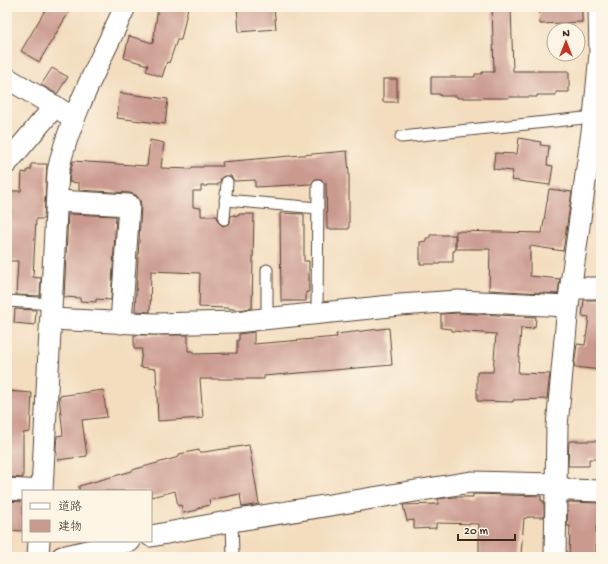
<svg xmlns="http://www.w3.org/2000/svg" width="608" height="564" font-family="'Gochi Hand','Klee One',sans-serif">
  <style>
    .building { fill: #cb9a8f }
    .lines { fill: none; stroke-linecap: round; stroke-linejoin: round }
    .lane-casing { stroke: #574536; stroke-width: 13 }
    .street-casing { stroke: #574536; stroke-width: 23 }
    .lane { stroke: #fff; stroke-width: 11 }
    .street { stroke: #fff; stroke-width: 21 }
  </style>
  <rect width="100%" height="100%" fill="#fcf5e5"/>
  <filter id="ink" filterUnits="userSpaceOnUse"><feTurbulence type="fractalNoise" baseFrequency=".025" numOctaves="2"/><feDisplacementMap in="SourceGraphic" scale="8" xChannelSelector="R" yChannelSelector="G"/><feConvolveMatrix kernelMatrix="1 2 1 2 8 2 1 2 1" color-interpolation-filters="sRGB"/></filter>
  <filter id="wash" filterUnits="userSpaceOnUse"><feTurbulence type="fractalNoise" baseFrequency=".012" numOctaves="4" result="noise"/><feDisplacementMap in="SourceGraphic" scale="16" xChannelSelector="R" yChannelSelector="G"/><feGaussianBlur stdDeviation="0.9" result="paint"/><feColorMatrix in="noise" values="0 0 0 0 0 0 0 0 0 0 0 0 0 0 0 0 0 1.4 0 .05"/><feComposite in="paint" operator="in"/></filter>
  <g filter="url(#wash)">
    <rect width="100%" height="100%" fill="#f3ddbe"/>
    <g id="blocks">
      <g class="building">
        <polygon points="47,7 72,7 39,62 21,51"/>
        <polygon points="158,7 188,7 181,40 177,40 169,63 167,62 162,77 146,71 148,65 124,58 129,36 153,43"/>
        <polygon points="237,7 274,7 276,29 239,32"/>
        <polygon points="492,7 511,7 513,71 569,71 569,92 556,92 556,95 537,95 537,97 509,97 509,98 457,98 457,96 440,96 440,94 431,94 431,77 475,77 475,74 482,74 482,72 494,72"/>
        <polygon points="539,7 582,7 582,22 540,24"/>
        <polygon points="52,68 68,77 57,94 41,85"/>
        <rect x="383" y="79" width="14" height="23"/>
        <polygon points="120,93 168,99 165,124 117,118"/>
        <polygon points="519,138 541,142 540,145 549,146 547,165 553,166 550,185 511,180 513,171 493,169 495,153 517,154"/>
        <polygon points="150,140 164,143 161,168 192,169 192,167 203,167 203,166 223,166 222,162 347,151 349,173 349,229 327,229 326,182 324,183 321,179 315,179 311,184 255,187 255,180 234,181 231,176 224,176 221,178 220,182 218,183 218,185 207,185 207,186 201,186 201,191 193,191 193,207 201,208 201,216 217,216 218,222 223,226 230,223 231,216 233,215 239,216 239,214 254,214 252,308 238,310 227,308 199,307 200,273 151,271 150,312 135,311 141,206 140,200 136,195 130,193 79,190 79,183 69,182 70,173 73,161 147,166"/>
        <polygon points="31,164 47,164 44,219 36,219 33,277 41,278 40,296 16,295 18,261 7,261 7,198 9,198 9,191 21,191 22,172 27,173 27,170 31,170"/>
        <polygon points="549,189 572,192 563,251 530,246 530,276 560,279 558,294 489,290 490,249 456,249 456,231 542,233"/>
        <polygon points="280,213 304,214 304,261 309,261 309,292 306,292 306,301 281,301"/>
        <polygon points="68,214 116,216 111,300 96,299 96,302 80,301 80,298 64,297"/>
        <polygon points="430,235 455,235 455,251 453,251 453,262 440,262 440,264 420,264 420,242 426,241 426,238 430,238"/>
        <polygon points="584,300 601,300 601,370 574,367 577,344 585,345 589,317 582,316"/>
        <polygon points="15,309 36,310 35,325 14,323"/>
        <polygon points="458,313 536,317 535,328 533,327 533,329 521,328 518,373 550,374 547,399 513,400 513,402 477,401 477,372 493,372 496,334 452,331 452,329 441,328 441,314"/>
        <polygon points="389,328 392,365 264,376 264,379 200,379 203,418 158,421 156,369 140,367 142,349 134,349 134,335 188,335 188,351 193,351 193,354 237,353 237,340 239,340 239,334 254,332 254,344 337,337 336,334"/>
        <polygon points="103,390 107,417 82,420 87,456 58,460 56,449 57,436 63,435 59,396"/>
        <polygon points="7,391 32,393 30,432 23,433 23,478 7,477"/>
        <polygon points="569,441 601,441 601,459 589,459 589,466 568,466"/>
        <polygon points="249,445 259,504 242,507 240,494 209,500 210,505 198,508 198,510 183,513 181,505 178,506 175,491 151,497 151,491 79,491 79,486 132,471 132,470 179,457 179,454 199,450 199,452 204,452"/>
        <polygon points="473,494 541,496 541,501 544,501 544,517 527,517 527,518 524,518 521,554 519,554 518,557 479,557 479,524 436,523 436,528 414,529 414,520 407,521 403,505 438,504 438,499 454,497 473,497"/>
        <polygon points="7,501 23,502 23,531 7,530"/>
        <polygon points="568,502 601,503 601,526 596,526 596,557 569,557 570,526 567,526"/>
      </g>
    </g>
  </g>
  <g filter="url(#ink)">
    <use href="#blocks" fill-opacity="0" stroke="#574536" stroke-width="1"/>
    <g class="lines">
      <defs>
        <g id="lane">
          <polyline points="401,137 594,117"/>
          <polyline points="225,200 318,208"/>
          <polyline points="224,219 227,182"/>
          <polyline points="267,270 267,319"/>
          <polyline points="7,301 52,304"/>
          <polyline points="317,314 318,185"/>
          <polyline points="232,521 233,557"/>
        </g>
        <g id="street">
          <polyline points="7,78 74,118"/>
          <polyline points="7,163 55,106"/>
          <polyline points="57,201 129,205 121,323"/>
          <polyline points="572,288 601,288"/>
          <polyline points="51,319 154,324 235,322 400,305 458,301 568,306"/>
          <path d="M7 489 42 491 58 171C70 115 101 60 125 7"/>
          <polyline points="151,536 232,521 471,482 555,484 568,490 601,491"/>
          <polyline points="38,557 39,541"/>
          <polyline points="62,557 130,541"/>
          <polyline points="555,557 557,426 568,306 594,117 600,54 599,7"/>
        </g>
      </defs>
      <use href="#lane" class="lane-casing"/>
      <use href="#street" class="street-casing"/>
      <use href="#lane" class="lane"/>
      <use href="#street" class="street"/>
    </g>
  </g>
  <rect width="608" height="564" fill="none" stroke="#fcf5e5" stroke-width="24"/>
  <rect x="22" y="490" width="130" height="52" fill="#fcf5e5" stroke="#afa495"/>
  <rect x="30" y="503" width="20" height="6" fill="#ffffff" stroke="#afa495"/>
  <text x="58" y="510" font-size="12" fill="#3b2a1e">道路</text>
  <rect x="30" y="520" width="20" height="12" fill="#cb9a8f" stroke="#afa495"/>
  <text x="58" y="530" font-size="12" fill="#3b2a1e">建物</text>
  <g transform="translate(566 42)"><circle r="19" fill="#fcf5e5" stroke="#afa495"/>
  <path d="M0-3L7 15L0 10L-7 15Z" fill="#c8321e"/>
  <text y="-6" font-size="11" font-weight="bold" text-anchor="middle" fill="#3b2a1e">N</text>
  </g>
  <path d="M458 534v6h57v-6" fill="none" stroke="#3b2a1e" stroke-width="2"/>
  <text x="464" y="534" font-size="12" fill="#3b2a1e" stroke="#fcf5e5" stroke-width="3" paint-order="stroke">20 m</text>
</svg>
